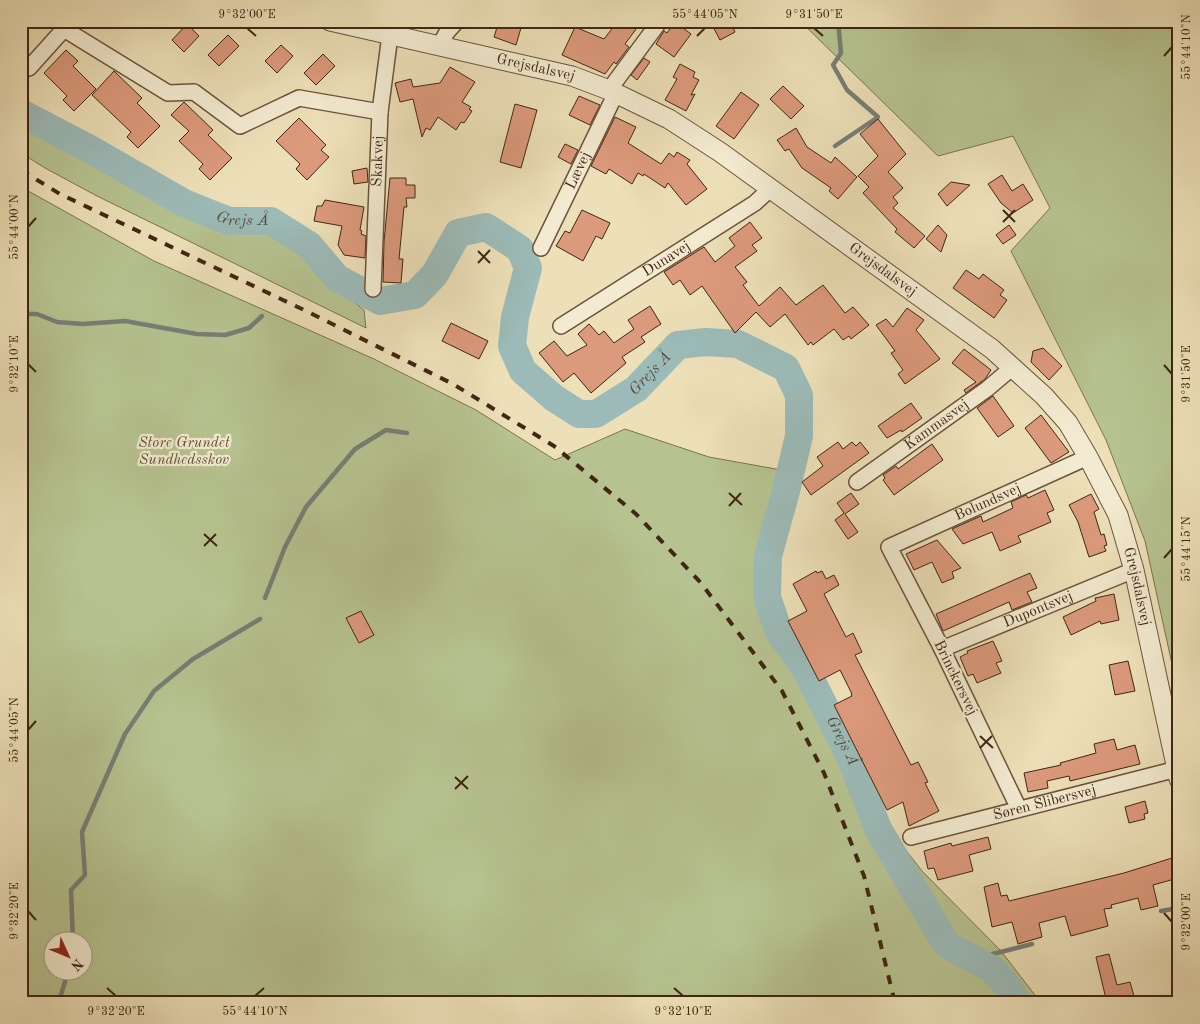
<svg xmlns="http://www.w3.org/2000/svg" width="1200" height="1024" font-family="'Old Standard TT',serif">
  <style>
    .green { fill: #b6c390; stroke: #7b7452; fill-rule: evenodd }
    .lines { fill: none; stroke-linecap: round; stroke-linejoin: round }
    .stream { stroke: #777f76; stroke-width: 4.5 }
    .river { stroke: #9cbbb8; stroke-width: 28 }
    .building { fill: #dc9a7c; stroke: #402613 }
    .minor-casing { stroke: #6b543c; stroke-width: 18 }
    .tertiary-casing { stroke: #6b543c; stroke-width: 21 }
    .minor { stroke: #f3ebd1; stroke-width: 15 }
    .tertiary { stroke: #f3ebd1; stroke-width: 19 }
    .rail { stroke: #402613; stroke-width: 4; stroke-dasharray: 9 9; stroke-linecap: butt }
    .ticks { fill: none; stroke: #402613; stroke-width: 2 }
    .labels { text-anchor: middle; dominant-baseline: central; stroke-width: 4.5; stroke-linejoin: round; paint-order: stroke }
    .street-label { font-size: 15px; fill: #402613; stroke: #f3ebd1 }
    .park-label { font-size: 15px; font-style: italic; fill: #5e4d32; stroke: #f3ebd1 }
    .water-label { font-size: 16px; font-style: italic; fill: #574b3c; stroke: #f3ebd1 }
    .neatline { fill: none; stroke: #402613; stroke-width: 2 }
    .ticks-label { font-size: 12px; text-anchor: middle; fill: #402613 }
  </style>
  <rect width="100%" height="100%" fill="#ede0b8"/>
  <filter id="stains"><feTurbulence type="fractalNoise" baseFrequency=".004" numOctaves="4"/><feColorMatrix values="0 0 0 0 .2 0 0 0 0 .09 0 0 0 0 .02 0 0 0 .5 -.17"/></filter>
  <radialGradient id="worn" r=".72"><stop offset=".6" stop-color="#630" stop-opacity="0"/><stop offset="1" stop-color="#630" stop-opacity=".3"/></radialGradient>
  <g class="green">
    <polygon points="800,21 1179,21 1179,696 1145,541 1106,440 1011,251 1050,208 1013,136 938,156"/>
    <polygon points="21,122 186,215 227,229 277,233 300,249 338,289 364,310 366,328 97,196 45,168 21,153"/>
    <path d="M21 187 154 261 374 359 476 410 555 460 625 429 709 457 798 473 773 579 779 615 811 666 885 823 922 871 1001 951 1041 1003H21ZM52 942H82V972H52Z"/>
  </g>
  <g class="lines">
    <g class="stream">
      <polyline points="835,146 878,117 847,90 833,65 841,53 838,21"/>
      <polyline points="21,314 37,314 57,322 83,324 125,321 197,334 225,335 249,328 262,316"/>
      <polyline points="265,598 285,547 306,507 355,449 386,430 407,433"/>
      <polyline points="1161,911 1179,908"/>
      <polyline points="73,942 71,890 85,875 82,832 125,734 154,691 193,659 260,619"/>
      <polyline points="973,959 1032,944"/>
      <polyline points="61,1003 60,998 68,972"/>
    </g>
    <path class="river" id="s1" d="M21 113 88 148 184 203 229 221H271L309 245 337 278 380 301 415 295 435 274 458 233 486 227 520 249 528 268 515 317 512 346 523 371 554 398 579 414H596L636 389 678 345 706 342 738 344 786 368 799 395V436L786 491 768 556 767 597 779 632 806 670 851 759 878 829 947 945 992 969 1009 988 1017 1003"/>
  </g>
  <g class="building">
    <polygon points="499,21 523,21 516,45 494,37"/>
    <polygon points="618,21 642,21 625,44 629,47 616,64 614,62 605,74 562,55 575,27 604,39"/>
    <polygon points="710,21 730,21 735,32 720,40"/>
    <polygon points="675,22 691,34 674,57 656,44 664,31 667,33"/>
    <polygon points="187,24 199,36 184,52 172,40"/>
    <polygon points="228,35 239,46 219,66 208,55"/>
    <polygon points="281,45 293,56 277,73 265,61"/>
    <polygon points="66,50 78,61 73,66 96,89 74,111 63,100 67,96 44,73"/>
    <polygon points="323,54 335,66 316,85 304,73"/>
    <polygon points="644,58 650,62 637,80 631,75"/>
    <polygon points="680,64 695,72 693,77 699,80 691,95 695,94 686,111 665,100 677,79 673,77"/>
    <polygon points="450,67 475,82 462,102 471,107 469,109 472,111 464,123 461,122 456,130 438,117 430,130 426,128 422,137 413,99 400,102 395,83 411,79 413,87 440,83"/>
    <polygon points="114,71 142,98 137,103 160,126 138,148 127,137 131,132 92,95"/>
    <polygon points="783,86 804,106 791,119 770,99"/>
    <polygon points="741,92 759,105 734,139 716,126"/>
    <polygon points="579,96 600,105 590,125 569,115"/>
    <polygon points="184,102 213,130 208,135 232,158 210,180 199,169 203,164 179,141 189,131 171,115"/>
    <polygon points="515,104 537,110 521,168 500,162"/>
    <polygon points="615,117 636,127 628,143 661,164 669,153 674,157 677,152 690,160 687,164 707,189 686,205 668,183 665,188 644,174 643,176 638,173 632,184 609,169 606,174 591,166"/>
    <polygon points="299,118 326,145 321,150 329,157 307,180 296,169 300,164 276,141"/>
    <polygon points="878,119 906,154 888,172 903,188 893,197 898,203 893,208 925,236 914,248 895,232 897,229 863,193 869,187 858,176 878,156 860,134"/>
    <polygon points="796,128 807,147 831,163 835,157 857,177 838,199 829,191 831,188 802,168 789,149 785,151 777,140"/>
    <polygon points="565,144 578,150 571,164 558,157"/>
    <polygon points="367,168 368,182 354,184 352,171"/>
    <polygon points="1002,175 1012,191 1023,184 1033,200 1013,213 1001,203 988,184"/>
    <polygon points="390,178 406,178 406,185 415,185 415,198 406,198 407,207 404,207 399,259 403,259 401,283 383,282 384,242"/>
    <polygon points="951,182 970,185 947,206 938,194"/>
    <polygon points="325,200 364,207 360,230 362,231 361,234 366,236 365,258 344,255 338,245 342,226 314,221 317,206 322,206"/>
    <polygon points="582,210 610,223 602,239 596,236 583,261 556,246 565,231 570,233"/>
    <polygon points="750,222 762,238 752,245 757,251 735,267 747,282 743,285 759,306 780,287 796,305 823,285 845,313 853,307 869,325 851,339 849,336 843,340 834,329 813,345 811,342 808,345 785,314 770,327 756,312 735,333 702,286 690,295 680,280 673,285 664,272 704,247 715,262 735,246 729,238"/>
    <polygon points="938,225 947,235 941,252 926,239"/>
    <polygon points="1009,225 1016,235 1003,244 996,235"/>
    <polygon points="966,270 979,279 983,274 1004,290 1000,295 1007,300 994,318 953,288"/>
    <polygon points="650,306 661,324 641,337 645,342 622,357 626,363 591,393 574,373 563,382 539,353 554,341 567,356 587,345 578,334 589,324 599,335 604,331 614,343 634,329 628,320"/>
    <polygon points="907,308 924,320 916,330 940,359 905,384 898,374 903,370 891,353 895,351 876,325 886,319 893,327"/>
    <polygon points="451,323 488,341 479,359 442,341"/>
    <polygon points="1043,348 1062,366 1049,380 1031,362 1033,351"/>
    <polygon points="964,349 991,370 985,379 966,393 964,390 976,382 952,363"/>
    <polygon points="993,396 1014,426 998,437 977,408"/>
    <polygon points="911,403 922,418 902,432 901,430 887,438 878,426"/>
    <polygon points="1041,415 1069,452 1051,463 1025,428"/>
    <polygon points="838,442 843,449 852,442 856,446 860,442 869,453 811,495 802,482 823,466 817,457"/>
    <polygon points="932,444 943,460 894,495 883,480 885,478 883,475 896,466 898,469"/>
    <polygon points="1045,490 1054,510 1047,513 1051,522 1018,536 1021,542 1000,551 992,532 963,544 952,529 981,516 983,522 1013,508 1011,502 1026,495 1028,498"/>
    <polygon points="851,493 859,504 845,514 858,532 848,539 835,520 844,513 837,503"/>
    <polygon points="1091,494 1099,509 1094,512 1101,535 1104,534 1107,545 1104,546 1106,551 1089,557 1078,522 1069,505"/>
    <polygon points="937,540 961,568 952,572 954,578 942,583 932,562 914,570 906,554"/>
    <polygon points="816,571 817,573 822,571 826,579 834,575 839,585 824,594 846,637 853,633 862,652 855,655 911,765 918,762 928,782 925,783 939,811 909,826 903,802 887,810 834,705 852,696 851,694 852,694 840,670 819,681 788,621 807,611 793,584"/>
    <polygon points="1030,573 1037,588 1027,592 1032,602 1012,610 1009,602 943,631 936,614"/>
    <polygon points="1114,594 1119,620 1101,624 1100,621 1071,635 1063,617 1096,601 1095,598"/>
    <polygon points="361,611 374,635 359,643 346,618"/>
    <polygon points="993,641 1002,661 996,663 1001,673 977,683 973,674 968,676 960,657 968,653 967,651"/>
    <polygon points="1128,661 1135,691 1115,695 1109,665"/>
    <polygon points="1114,739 1117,750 1135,745 1140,764 1070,781 1069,776 1047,781 1048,788 1028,792 1024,773 1061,765 1060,763 1096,753 1094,744"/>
    <polygon points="1145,801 1148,813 1144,814 1145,819 1129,823 1125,807"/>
    <polygon points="988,837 991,849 969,855 973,871 938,880 934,868 928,869 924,851 951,843 952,846"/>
    <polygon points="1172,858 1178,878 1153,885 1158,906 1141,910 1138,898 1111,905 1112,908 1104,909 1108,926 1071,936 1065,916 1039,923 1042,937 1018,944 1012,922 992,927 984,887 998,883 1001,896 1007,895 1009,901 1124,873"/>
    <polygon points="1109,954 1117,985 1130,982 1136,1003 1107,1003 1096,957"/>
  </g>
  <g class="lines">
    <defs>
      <g id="minor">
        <polyline points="439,47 447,32 457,21"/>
        <polyline points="29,68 64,29 168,93 194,92 240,126 299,98 380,112"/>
        <polyline points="609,90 660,21"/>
        <path id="s2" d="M541 248 616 93"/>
        <path id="s3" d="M373 289 380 112 390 35"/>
        <path id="s4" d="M561 326 755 203 770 189"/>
        <path id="s5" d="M857 482 987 389 1013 367"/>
        <path id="s6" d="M942 649 1134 570"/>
        <path id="s7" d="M1019 809 942 649 889 547 1088 457"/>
        <path id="s8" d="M911 837 1177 769"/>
      </g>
      <g id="tertiary">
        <path id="s9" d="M330 21 572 76 609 90 669 119 720 152 992 349 1044 396 1068 423 1088 457 1118 515 1134 570 1179 779"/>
      </g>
    </defs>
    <use href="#minor" class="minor-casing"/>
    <use href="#tertiary" class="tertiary-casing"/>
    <use href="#minor" class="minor"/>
    <use href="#tertiary" class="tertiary"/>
    <polyline class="rail" points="21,170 60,194 302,309 453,384 554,446 636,514 701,583 782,691 824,773 864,876 895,1003"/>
  </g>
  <path class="ticks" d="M247 28 256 36M814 28 823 36M697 36 705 28M1164 56 1172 47M1003 210 1015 222M1003 222 1015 210M28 227 36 218M478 251 490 263M478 263 490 250M28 364 36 372M1164 365 1172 374M729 493 742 505M729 506 741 493M204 534 217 546M204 546 216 534M1164 558 1172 549M28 730 36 721M980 736 993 748M980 748 992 736M455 777 468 789M455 789 468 776M28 911 36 920M1164 913 1172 922M107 988 116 996M674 988 683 996M255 996 264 988"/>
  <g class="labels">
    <g class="street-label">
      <text stroke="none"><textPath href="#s9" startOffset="211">Grejsdalsvej</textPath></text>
      <text stroke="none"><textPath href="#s3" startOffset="128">Skakvej</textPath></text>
      <text stroke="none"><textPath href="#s2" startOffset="86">Lævej</textPath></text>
      <text stroke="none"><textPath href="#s4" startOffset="125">Dunavej</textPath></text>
      <text stroke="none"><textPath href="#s9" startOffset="616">Grejsdalsvej</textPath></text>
      <text stroke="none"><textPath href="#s5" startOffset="98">Kammasvej</textPath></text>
      <text stroke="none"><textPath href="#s7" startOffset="401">Bolundsvej</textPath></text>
      <text stroke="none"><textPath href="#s9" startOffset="1036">Grejsdalsvej</textPath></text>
      <text stroke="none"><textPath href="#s6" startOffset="104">Dupontsvej</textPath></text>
      <text transform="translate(955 678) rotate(64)">Brinckersvej</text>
      <text stroke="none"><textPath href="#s8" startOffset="138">Søren Slibersvej</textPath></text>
    </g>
    <g class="park-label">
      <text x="184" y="443">Store Grundet<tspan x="184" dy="17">Sundhedsskov</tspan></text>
    </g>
    <g class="water-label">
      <text stroke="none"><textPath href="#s1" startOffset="248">Grejs Å</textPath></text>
      <text stroke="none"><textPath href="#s1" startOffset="878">Grejs Å</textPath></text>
      <text stroke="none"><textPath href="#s1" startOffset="1431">Grejs Å</textPath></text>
    </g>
  </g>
  <rect width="1200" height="1024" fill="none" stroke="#ede0b8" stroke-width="55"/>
  <g transform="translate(68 956) rotate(134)"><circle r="24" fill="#f3ebd1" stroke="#ab9c85"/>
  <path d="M0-4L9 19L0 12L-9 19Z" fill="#8f2418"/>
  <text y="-8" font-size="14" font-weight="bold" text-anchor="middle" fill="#402613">N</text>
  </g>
  <rect x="28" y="28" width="1144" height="968" class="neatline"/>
  <g class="ticks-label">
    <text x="247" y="18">9°32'00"E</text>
    <text x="705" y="18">55°44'05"N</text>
    <text x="814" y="18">9°31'50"E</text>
    <text transform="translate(1186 47) rotate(-90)" y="4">55°44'10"N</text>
    <text transform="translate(14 227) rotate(-90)" y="4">55°44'00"N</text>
    <text transform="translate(14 364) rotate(-90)" y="4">9°32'10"E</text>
    <text transform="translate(1186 374) rotate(-90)" y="4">9°31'50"E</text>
    <text transform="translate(1186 549) rotate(-90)" y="4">55°44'15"N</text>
    <text transform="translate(14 730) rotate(-90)" y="4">55°44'05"N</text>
    <text transform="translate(14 911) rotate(-90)" y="4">9°32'20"E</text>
    <text transform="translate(1186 922) rotate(-90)" y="4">9°32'00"E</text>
    <text x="116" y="1015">9°32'20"E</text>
    <text x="255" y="1015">55°44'10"N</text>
    <text x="683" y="1015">9°32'10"E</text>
  </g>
  <rect width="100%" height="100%" filter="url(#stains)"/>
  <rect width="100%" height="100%" fill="url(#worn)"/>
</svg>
